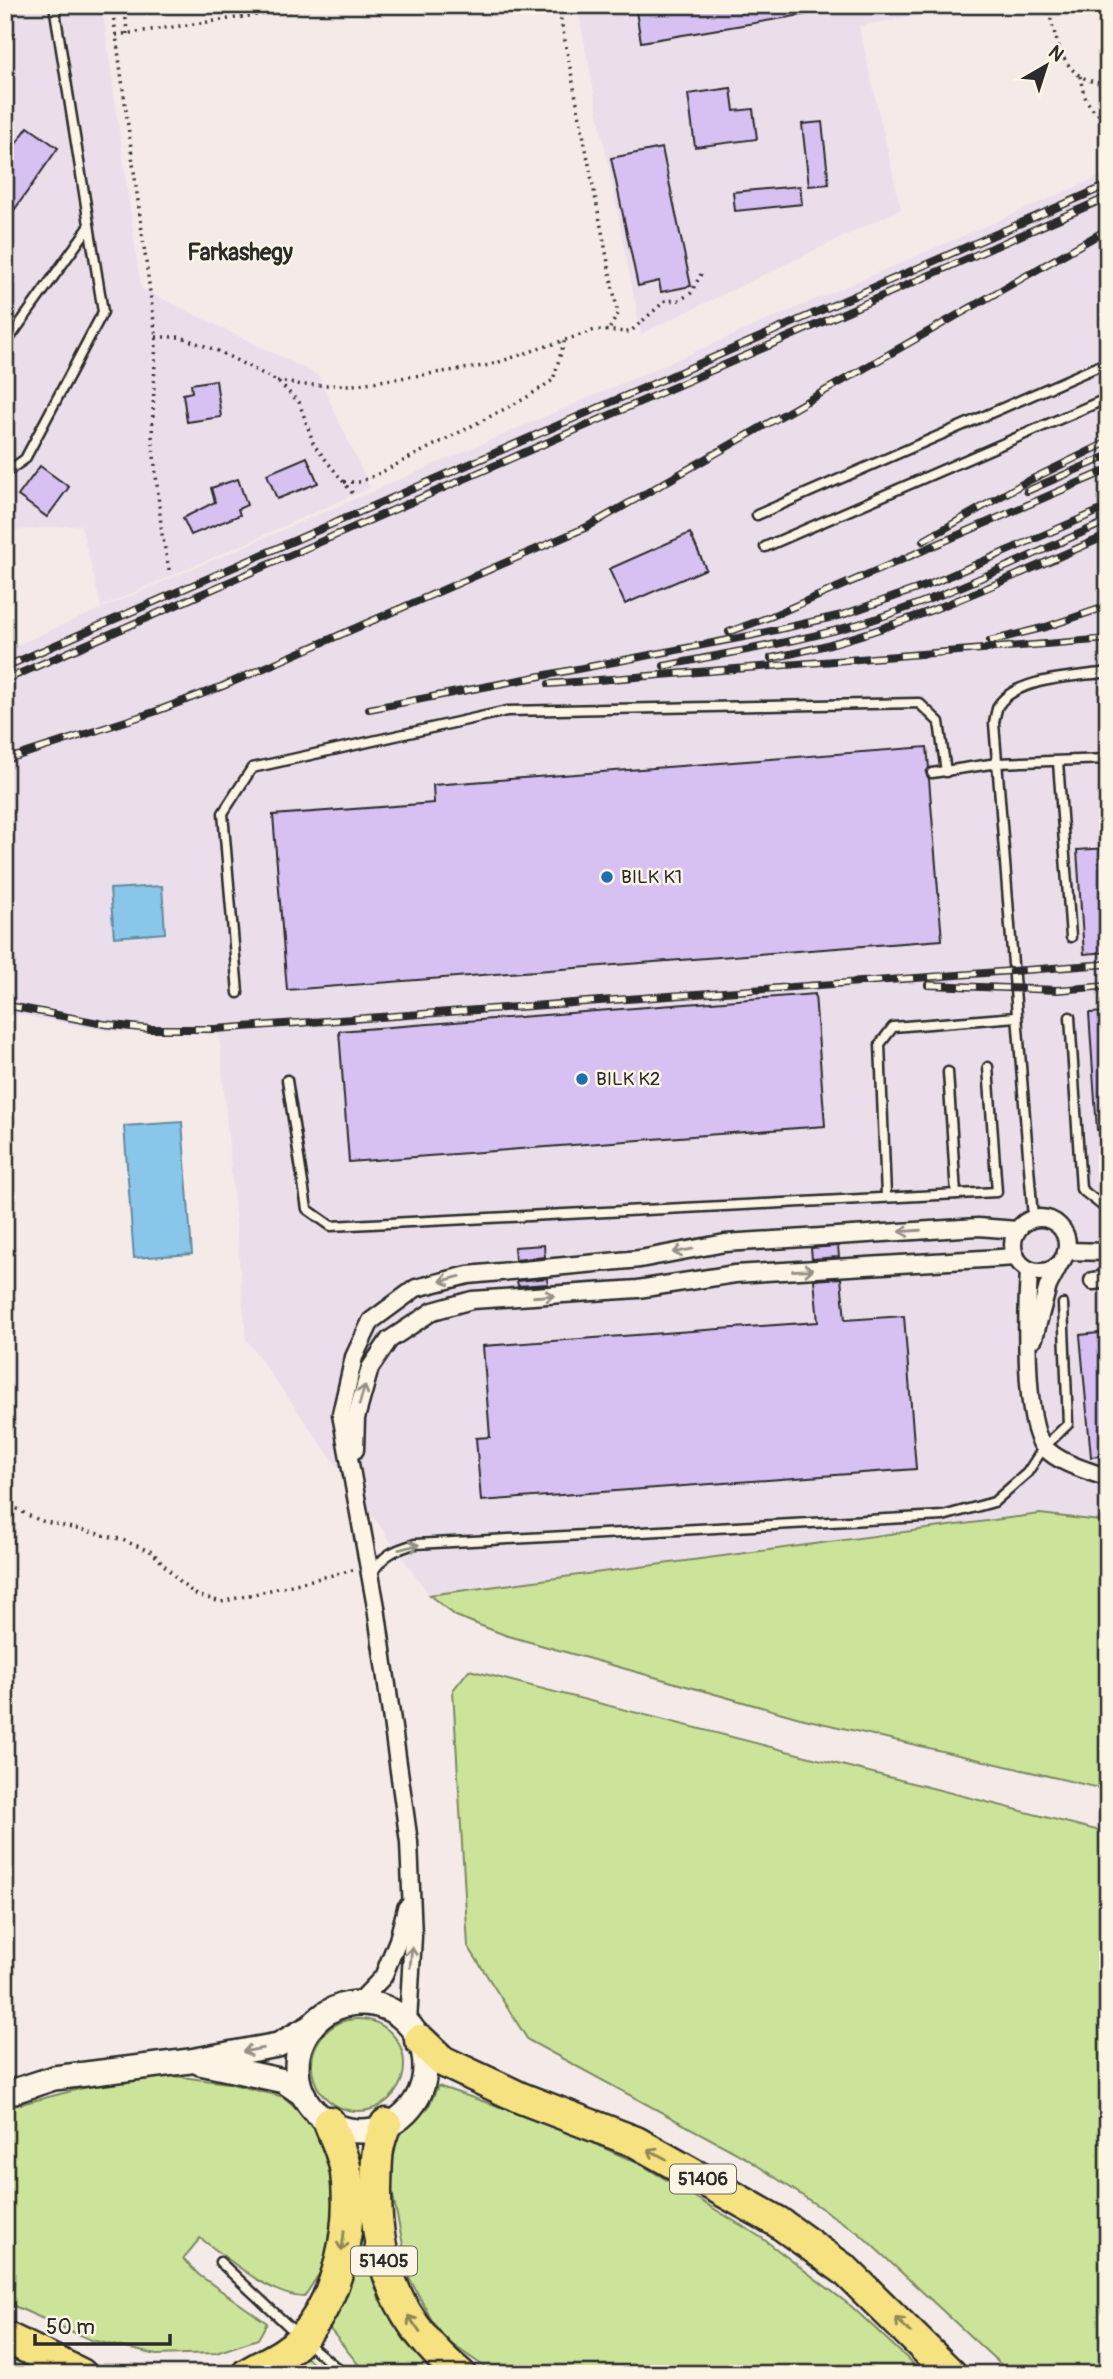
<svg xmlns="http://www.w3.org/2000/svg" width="1113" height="2379" font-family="Pangolin,sans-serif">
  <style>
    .built { fill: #ebdeeb }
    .green { fill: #cce49a; stroke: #7c8862; stroke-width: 2 }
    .water { fill: #89c7ea; stroke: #63899e; stroke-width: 2 }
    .building { fill: #d6c1f2; stroke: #2b2b2b; stroke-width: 2 }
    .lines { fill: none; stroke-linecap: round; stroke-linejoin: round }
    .lane-casing { stroke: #2b2b2b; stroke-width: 13 }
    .street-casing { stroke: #2b2b2b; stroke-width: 21 }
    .secondary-casing { stroke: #2b2b2b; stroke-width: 28 }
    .highway-casing { stroke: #2b2b2b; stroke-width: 35 }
    .path { stroke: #2b2b2b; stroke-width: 3.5; stroke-dasharray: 2 5; stroke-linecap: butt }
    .lane { stroke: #fcf5e5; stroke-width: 8 }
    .street { stroke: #fcf5e5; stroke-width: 16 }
    .secondary { stroke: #fcf5e5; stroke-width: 23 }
    .highway { stroke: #f6e281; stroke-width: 30 }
    .rail-casing { stroke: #2b2b2b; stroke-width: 8 }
    .rail { stroke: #fcf5e5; stroke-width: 5; stroke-dasharray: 16; stroke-linecap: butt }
    .oneway { stroke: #949088 }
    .oneway2 { stroke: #908656 }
    .poi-dot { fill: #1f6fb2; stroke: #fcf5e5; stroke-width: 2.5 }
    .labels { text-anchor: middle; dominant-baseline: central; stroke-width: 5; stroke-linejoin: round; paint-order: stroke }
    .shield { fill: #fcf5e5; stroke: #6a6863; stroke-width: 2 }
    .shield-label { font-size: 18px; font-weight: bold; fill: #2b2b2b }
    .poi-label { font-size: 19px; fill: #2b2b2b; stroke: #fcf5e5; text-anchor: start }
    .quarter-label { font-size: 23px; font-weight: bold; fill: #2b2b2b; stroke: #fcf5e5 }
  </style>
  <rect width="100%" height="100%" fill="#f4ebe8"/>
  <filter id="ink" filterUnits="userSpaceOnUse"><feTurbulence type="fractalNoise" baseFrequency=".0143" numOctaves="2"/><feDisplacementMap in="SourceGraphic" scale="14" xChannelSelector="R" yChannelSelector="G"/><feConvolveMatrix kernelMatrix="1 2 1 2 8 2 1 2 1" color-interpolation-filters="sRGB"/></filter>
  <g filter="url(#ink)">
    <g class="built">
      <polygon points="5,5 102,5 141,288 318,375 370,488 101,607 81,525 5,531"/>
      <polygon points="577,5 977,5 859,26 901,209 641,334"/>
      <polygon points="1108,173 1108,1522 1040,1514 429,1595 246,1339 219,1035 106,1031 5,1012 5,650"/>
    </g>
    <g class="green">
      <polygon points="1040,1514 1108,1522 1108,1790 800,1718 505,1635 456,1616 429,1595"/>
      <polygon points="469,1670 1108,1833 1108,2374 1011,2374 860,2234 746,2158 528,2040 468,1946 453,1690"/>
      <circle cx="358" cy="2065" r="46"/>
      <path d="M166 2075 227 2083 284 2097 309 2120 327 2144 334 2181 333 2224 325 2265 304 2297C269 2296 228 2258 200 2238L183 2259 199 2275 267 2323 258 2339 216 2353 157 2355 91 2340 5 2302V2108L95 2085Z"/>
      <polygon points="438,2086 550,2124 642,2165 762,2238 851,2306 924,2374 495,2374 440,2336 410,2279 391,2186 393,2139 428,2108"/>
      <path d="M362 2190 366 2234 379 2299 406 2339 441 2374H366L326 2324C336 2309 347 2294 353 2277 362 2250 360 2218 362 2190Z"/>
      <polygon points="298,2352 328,2374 265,2374"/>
    </g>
    <g class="water">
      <polygon points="162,886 165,933 114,937 110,889"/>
      <polygon points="182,1122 192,1254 134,1258 124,1126"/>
    </g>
    <g class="building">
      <polygon points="635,5 813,5 814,13 641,42"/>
      <polygon points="731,88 734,111 753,109 757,139 695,147 688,94"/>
      <polygon points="822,122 829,184 809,186 802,124"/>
      <polygon points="28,127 58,148 5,223 5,159"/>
      <polygon points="662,148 691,286 661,292 659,281 638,286 611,158"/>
      <polygon points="800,186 802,204 735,211 733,192"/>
      <polygon points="216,380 221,417 187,422 183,394 192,392 191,384"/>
      <polygon points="307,457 318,483 277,499 267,474"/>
      <polygon points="40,466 69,487 47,517 18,496"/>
      <polygon points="238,479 247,505 238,509 240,515 191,535 183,518 215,502 211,488"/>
      <polygon points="690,533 706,569 625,604 609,569"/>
      <polygon points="927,747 929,768 926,773 929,779 942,940 287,990 273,815 434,803 433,785"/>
      <polygon points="1108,848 1108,952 1084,954 1077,850"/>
      <polygon points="815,994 825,1126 349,1162 339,1031"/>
      <polygon points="1108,1012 1108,1130 1097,1130 1089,1013"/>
      <polygon points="544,1245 545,1257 515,1260 514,1247"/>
      <polygon points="838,1246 839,1257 812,1259 811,1248"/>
      <polygon points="547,1278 548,1284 518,1286 517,1281"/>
      <polygon points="841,1278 845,1320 904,1316 916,1469 481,1501 476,1438 490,1437 483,1346 818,1322 814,1280"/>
      <polygon points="1108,1332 1108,1455 1091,1457 1080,1335"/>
    </g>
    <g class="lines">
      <defs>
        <g id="lane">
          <polyline points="9,339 89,227"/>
          <polyline points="5,473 25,459 103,312 54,5"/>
          <polyline points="757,515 1108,362"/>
          <polyline points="765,547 1108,398"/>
          <polyline points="1058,762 1071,937"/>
          <polyline points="932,773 997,763 1108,759"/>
          <polyline points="238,993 223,813 252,768 507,711 919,703 939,722 946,772"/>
          <polyline points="1070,1017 1081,1189 1105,1208 1108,1208"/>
          <polyline points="948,1072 956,1194"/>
          <polyline points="287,1080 307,1209 331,1226 997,1192 988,1067"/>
          <polyline points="886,1197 880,1044 893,1027 1016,1017"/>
          <path d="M1033 1218 994 723C995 718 996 711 998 706 1016 677 1077 677 1108 672"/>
          <path d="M372 1574C383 1554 395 1550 415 1544L943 1516 994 1502 1027 1473 1044 1447 1068 1424 1063 1304"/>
          <polyline points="220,2262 297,2334"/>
          <polyline points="307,2343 344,2374"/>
        </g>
        <g id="street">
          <circle cx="1040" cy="1245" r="27"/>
          <polyline points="1067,1251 1108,1252"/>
          <path d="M1029 1270C1027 1303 1023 1423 1044 1447 1060 1464 1087 1470 1108 1478"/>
          <polyline points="1093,1281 1108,1279"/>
          <polyline points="1034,1338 1048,1286 1059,1265"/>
          <polyline points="355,1450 356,1418 370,1368 389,1340 433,1311 472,1300 638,1289 735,1274 1016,1257"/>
          <polyline points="359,2002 383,1977 398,1940 406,1908"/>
          <polyline points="408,2022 413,1936 409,1842 376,1607 341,1414 354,1357 371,1321 416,1288 468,1275 640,1259 725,1243 978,1227 1017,1230"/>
        </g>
        <g id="secondary">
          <circle cx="361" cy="2067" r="64"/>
          <polyline points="200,2063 284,2081 304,2095"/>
          <polyline points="5,2094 54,2078 190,2061 278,2045 312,2026"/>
        </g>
        <g id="highway">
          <polyline points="420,2040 442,2061 521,2098 636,2142 778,2222 845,2270 951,2374"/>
          <path d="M386 2124C375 2150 377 2161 376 2188 375 2265 400 2325 460 2374"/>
          <polyline points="5,2337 81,2374"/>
          <path d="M247 2374C265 2363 286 2355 301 2339 339 2298 353 2227 346 2173 344 2156 335 2138 329 2122"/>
        </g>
      </defs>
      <use href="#lane" class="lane-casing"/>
      <use href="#street" class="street-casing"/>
      <use href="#secondary" class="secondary-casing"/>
      <use href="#highway" class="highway-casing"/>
      <g class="path">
        <polyline points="112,5 156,337 152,436 162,534 170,574"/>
        <polyline points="558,5 618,314 608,331"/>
        <path d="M1047 5C1058 42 1060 81 1108 84"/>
        <polyline points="113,9 128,6"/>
        <polyline points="127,34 126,19 129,5"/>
        <polyline points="116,35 328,5"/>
        <path d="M1080 76C1084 99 1087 107 1108 121"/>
        <polyline points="156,337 181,337 218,351 277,381 299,402 314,445 354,495"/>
        <polyline points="277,381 303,385 353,385 490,365 595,330 630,332 665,301 680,300 691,293 701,274"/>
        <polyline points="344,482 360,482 378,474 524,399 553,380 565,339"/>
        <polyline points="5,1501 27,1515 42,1521 120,1539 152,1552 183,1585 197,1595 221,1602 353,1570"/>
      </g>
      <use href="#lane" class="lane"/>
      <use href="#street" class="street"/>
      <use href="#secondary" class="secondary"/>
      <use href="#highway" class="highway"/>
      <defs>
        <g id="rail">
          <polyline points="1027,491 1108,456"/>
          <polyline points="923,541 1024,483 1108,442"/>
          <polyline points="729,632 772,616 1108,470"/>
          <polyline points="990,641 1046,627 1108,606"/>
          <path d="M771 658C890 635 998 583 1108 535"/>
          <path d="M664 666C733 652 804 641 872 620 953 594 1030 555 1108 521"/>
          <polyline points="5,667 1108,185"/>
          <polyline points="5,680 1108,197"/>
          <polyline points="549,684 1108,639"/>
          <polyline points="369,709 749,636 842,615 931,584 1108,507"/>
          <polyline points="5,760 154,712 223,686 587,527 1108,229"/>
          <polyline points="928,985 1057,990 1108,986"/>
          <polyline points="5,1005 104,1024 150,1029 215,1029 1108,964"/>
        </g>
      </defs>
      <use href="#rail" class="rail-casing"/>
      <use href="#rail" class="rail"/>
    </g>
    <defs><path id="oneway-shaft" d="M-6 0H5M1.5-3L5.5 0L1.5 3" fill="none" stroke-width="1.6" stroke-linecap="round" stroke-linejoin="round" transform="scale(1.75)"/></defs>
    <g class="oneway">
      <use href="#oneway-shaft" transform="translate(910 1231) rotate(176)"/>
      <use href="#oneway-shaft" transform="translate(683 1251) rotate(169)"/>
      <use href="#oneway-shaft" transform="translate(803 1270) rotate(-3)"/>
      <use href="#oneway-shaft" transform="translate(450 1279) rotate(166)"/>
      <use href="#oneway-shaft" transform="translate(544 1296) rotate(-4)"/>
      <use href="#oneway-shaft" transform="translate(362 1395) rotate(-74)"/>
      <use href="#oneway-shaft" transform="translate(409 1547) rotate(-14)"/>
      <use href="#oneway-shaft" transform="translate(411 1957) rotate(-85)"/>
      <use href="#oneway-shaft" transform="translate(253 2050) rotate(170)"/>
    </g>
    <g class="oneway2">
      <use href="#oneway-shaft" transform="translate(657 2154) rotate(-152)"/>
      <use href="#oneway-shaft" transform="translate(343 2241) rotate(97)"/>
      <use href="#oneway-shaft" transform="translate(414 2324) rotate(-125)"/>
      <use href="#oneway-shaft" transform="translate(903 2325) rotate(-136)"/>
    </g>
  </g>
  <g class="poi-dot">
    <circle cx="607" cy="877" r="7"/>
    <circle cx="582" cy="1079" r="7"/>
  </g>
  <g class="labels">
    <g class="shield">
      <rect x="670" y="2164.5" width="66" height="29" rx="5"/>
      <rect x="351" y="2246.5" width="66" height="29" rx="5"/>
    </g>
    <g class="shield-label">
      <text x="703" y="2179">51406</text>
      <text x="384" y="2261">51405</text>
    </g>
    <g class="poi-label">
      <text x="621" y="877">BILK K1</text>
      <text x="596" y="1079">BILK K2</text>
    </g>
    <g class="quarter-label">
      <text x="240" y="252">Farkashegy</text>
    </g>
  </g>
  <rect width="1113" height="2379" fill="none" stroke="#fcf5e5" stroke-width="28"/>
  <rect x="14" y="14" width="1085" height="2351" fill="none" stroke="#2b2b2b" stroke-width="2.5" filter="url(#ink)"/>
  <g transform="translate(1046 66) rotate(39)" stroke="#fcf5e5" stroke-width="5" paint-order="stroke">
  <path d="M0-5L12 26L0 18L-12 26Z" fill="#2b2b2b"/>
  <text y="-10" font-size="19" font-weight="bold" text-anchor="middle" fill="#2b2b2b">N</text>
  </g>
  <path d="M35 2334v10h135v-10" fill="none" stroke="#2b2b2b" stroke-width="3.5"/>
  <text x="46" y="2334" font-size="21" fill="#2b2b2b" stroke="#fcf5e5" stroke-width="5" paint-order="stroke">50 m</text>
</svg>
